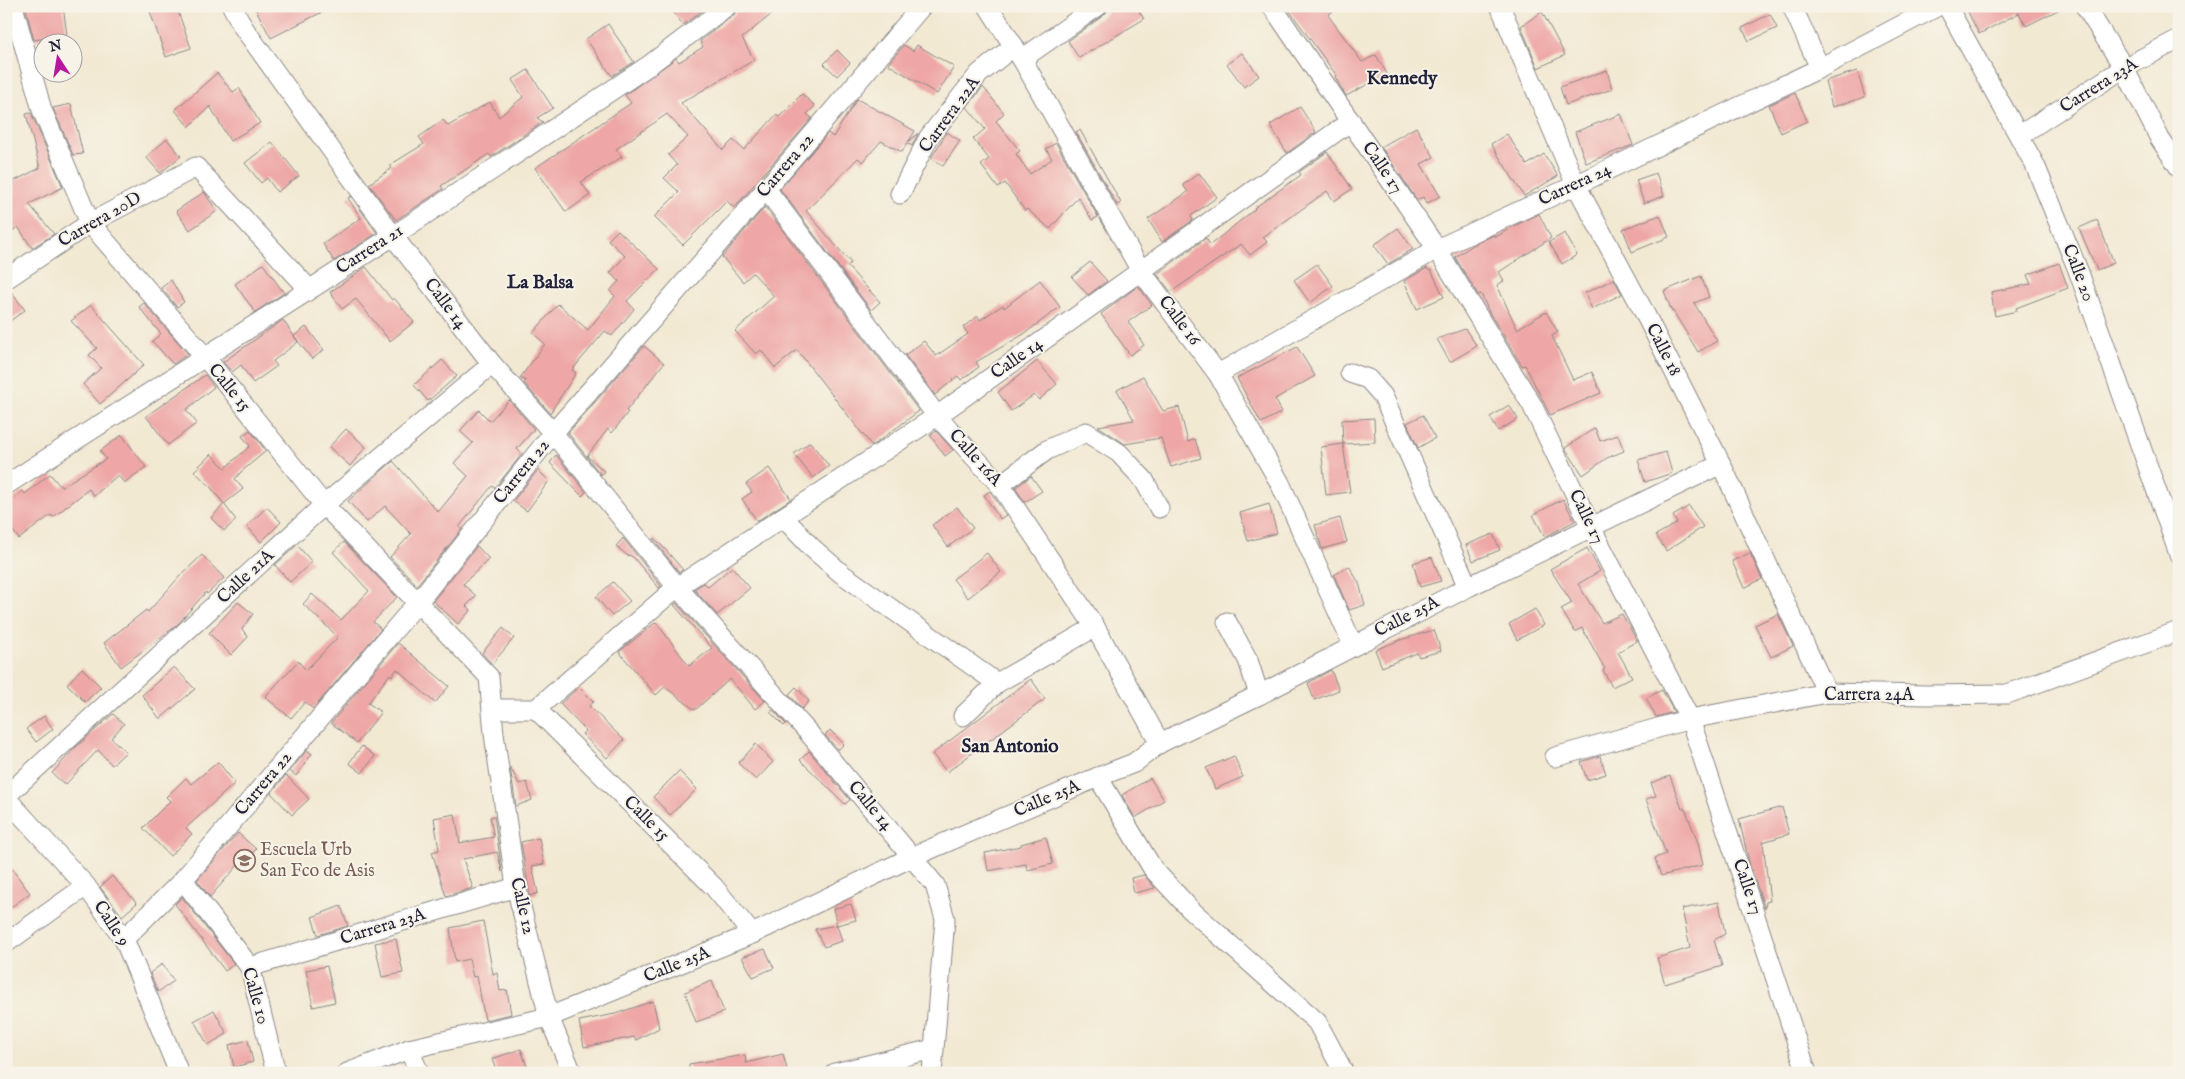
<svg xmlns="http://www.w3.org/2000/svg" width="2185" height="1079" font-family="'IM FELL English',serif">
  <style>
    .building { fill: #eea7a6 }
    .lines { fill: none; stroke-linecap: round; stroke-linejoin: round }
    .minor-casing { stroke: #8a8687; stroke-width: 21 }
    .minor { stroke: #fff; stroke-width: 19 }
    .labels { text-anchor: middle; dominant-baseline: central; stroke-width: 4; stroke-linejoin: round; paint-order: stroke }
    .street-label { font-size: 18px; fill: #22223b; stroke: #f7f3e8 }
    .education-label { font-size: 18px; fill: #785e54; stroke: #f7f3e8; text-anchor: start }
    .neighbourhood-label { font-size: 19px; font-weight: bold; fill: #22223b; stroke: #f7f3e8 }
  </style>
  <rect width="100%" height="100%" fill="#f7f3e8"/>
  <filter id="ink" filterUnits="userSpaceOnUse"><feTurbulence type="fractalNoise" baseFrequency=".02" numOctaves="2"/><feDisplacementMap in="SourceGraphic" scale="10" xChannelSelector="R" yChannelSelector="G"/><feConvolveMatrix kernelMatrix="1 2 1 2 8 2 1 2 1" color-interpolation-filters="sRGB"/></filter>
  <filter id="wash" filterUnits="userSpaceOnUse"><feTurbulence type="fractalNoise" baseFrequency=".0096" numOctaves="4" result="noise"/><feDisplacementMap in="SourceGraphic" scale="20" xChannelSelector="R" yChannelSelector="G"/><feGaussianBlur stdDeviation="1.12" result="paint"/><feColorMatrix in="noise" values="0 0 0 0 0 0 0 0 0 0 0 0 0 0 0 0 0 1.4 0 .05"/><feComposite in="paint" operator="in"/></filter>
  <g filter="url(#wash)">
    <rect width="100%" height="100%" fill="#f2e9d3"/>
    <g id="blocks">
      <g class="building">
        <polygon points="25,6 63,6 67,35 34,40"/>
        <polygon points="148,6 176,6 191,48 166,57"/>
        <polygon points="254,6 334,6 271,38"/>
        <polygon points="669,6 708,6 683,25"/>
        <polygon points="738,6 782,6 742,38 754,60 681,103 723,150 733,140 744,150 776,115 779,117 802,94 815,106 807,114 812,118 734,208 727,201 683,245 654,217 679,192 664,178 677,165 668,155 688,137 667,114 616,149 622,157 581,182 590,195 566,212 535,168 631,103 625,95 676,58 679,62 703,47 700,41 734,15"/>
        <polygon points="1111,6 1136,6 1144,19 1079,58 1068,41 1104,15"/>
        <polygon points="1286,6 1340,6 1328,15 1362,62 1376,55 1387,74 1346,96 1335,77 1337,76"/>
        <polygon points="1965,6 2066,6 2026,26 2019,13 1979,34"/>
        <polygon points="1542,12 1565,55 1538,68 1521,26"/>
        <polygon points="1770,14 1777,28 1749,41 1742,28"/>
        <polygon points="608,24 634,62 612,76 586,39"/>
        <polygon points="904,45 913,51 917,45 954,67 937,94 888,64"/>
        <polygon points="837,50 850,63 837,76 824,64"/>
        <polygon points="1242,53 1259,76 1244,87 1227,64"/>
        <polygon points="528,70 553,108 537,118 543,122 491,157 489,154 441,186 443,189 396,220 369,184 392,168 390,165 424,144 419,137 443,120 448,126 490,102 499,117 523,97 512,80"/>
        <polygon points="1607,70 1612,89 1566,105 1560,87"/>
        <polygon points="1857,71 1865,97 1832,107 1825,81"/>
        <polygon points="217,73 233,92 239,88 260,123 230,141 210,106 189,127 175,110"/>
        <polygon points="983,87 1004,113 996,121 1020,151 1016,154 1030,174 1052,159 1046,149 1056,143 1098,217 1092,220 1078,197 1050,229 1027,209 1025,211 1005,183 998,188 981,165 989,159 973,139 985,129 967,107"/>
        <polygon points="1795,93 1807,121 1781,133 1769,105"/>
        <polygon points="857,99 915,131 908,142 918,133 912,146 907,143 902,152 881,141 863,162 858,158 806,211 851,263 847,266 880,302 871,310 780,189 828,133 833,137"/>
        <polygon points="71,104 83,154 73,155 53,108"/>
        <polygon points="1300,107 1316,132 1287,153 1270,125"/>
        <polygon points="31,113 63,187 29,204 54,234 32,248 18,227 6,235 6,185 40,168 26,114"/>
        <polygon points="1621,114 1633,145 1586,163 1575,132"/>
        <polygon points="1416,127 1434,157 1421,164 1440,196 1426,204 1423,197 1417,200 1381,147"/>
        <polygon points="1080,130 1121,203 1117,205 1076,132"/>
        <polygon points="947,132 960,141 943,166 931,158"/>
        <polygon points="1507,134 1527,165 1544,154 1558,176 1524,196 1491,144"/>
        <polygon points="167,139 181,156 160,173 146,157"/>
        <polygon points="272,142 299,176 277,192 267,178 261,183 245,163"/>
        <polygon points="1327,152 1352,189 1334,201 1327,191 1263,237 1267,242 1250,255 1241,244 1171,292 1157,274 1206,238 1210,245 1255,209 1254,208 1301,175 1299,172"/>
        <polygon points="1199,173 1217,197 1191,216 1193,220 1162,242 1148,219 1188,192 1183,185"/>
        <polygon points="1656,173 1664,196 1644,203 1636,180"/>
        <polygon points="204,192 217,211 190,230 176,211"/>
        <polygon points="351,196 377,233 334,261 323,244 361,218 348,198"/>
        <polygon points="765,207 919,411 872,446 797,350 775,368 761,350 756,354 735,331 774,296 753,273 743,282 722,257"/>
        <polygon points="1539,214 1551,238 1499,272 1504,281 1497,285 1517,329 1546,312 1558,332 1552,336 1573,380 1592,372 1601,393 1550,415 1525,365 1522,366 1489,312 1481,294 1478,295 1455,257 1473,245 1494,235 1496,237 1512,227"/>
        <polygon points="1660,215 1669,237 1632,252 1623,229"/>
        <polygon points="2097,220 2114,263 2097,270 2079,228"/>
        <polygon points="1398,228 1413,249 1388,264 1374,245"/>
        <polygon points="618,230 659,269 627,301 634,309 612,336 605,331 572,370 576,373 550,413 524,383 526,381 520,378 545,344 533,333 558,304 588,330 615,296 610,291 619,281 610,273 625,256 608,240"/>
        <polygon points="1565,233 1577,255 1562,264 1549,242"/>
        <polygon points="1090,262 1107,281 1088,295 1072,277"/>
        <polygon points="2059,263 2068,288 2016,308 2017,311 1995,316 1991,292 2031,284 2027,275"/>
        <polygon points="263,264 284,293 255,312 235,284"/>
        <polygon points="1317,264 1333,286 1310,303 1294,280"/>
        <polygon points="366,267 392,300 394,298 414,322 390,341 356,299 342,309 330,292"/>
        <polygon points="1427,268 1429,271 1431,270 1444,297 1417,309 1404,281"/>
        <polygon points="1701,276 1709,297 1694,303 1717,341 1698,352 1673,311 1672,312 1664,291"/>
        <polygon points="1614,279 1622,294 1592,309 1585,293"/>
        <polygon points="171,280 184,302 177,307 161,288"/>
        <polygon points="1040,280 1060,307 1024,334 976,362 979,367 961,380 958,376 935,395 905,355 924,341 936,356 968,334 963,327 978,316 980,320 1003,305 1004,308"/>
        <polygon points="1138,286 1152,305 1128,322 1144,345 1130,355 1101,314"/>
        <polygon points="9,289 25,310 6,324 6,290"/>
        <polygon points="144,303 188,354 173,364 152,341 161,334 139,307"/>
        <polygon points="91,305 144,365 100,404 83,384 101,368 89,355 97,348 71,321"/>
        <polygon points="283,320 298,342 273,361 277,366 253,383 241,365 232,372 223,362"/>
        <polygon points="306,327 324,350 312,359 294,336"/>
        <polygon points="1465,329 1477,346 1450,362 1437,339"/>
        <polygon points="644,346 664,363 626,411 628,412 612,433 608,429 587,456 604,471 601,475 568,433"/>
        <polygon points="1297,347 1315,376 1275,399 1282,412 1261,423 1237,378"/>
        <polygon points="442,360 457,376 428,401 414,385"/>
        <polygon points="1037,361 1057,384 1039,400 1034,395 1011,411 998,392"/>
        <polygon points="205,375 214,387 186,410 197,423 168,445 146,416"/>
        <polygon points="1143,376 1163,411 1179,407 1188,442 1195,439 1201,458 1171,467 1161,438 1125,444 1098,426 1134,420 1117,390"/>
        <polygon points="509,400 534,429 517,449 522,454 495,488 492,486 459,527 462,529 417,585 390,557 411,534 385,506 367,522 348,501 393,461 438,512 468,476 454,463 473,443 460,431 479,410 490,421"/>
        <polygon points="1509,405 1518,419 1498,431 1490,417"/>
        <polygon points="1423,415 1435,438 1418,448 1407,423"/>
        <polygon points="1374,418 1375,442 1343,444 1342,420"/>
        <polygon points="1595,428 1600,441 1618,435 1624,451 1607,458 1583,475 1565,448"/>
        <polygon points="346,429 366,447 350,466 329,447"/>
        <polygon points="250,430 266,451 241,472 235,479 243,489 224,504 208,484 194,471 211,454 225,468 250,446 242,436"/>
        <polygon points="936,431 953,450 945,456 930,435"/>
        <polygon points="122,435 146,467 124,483 118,475 94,496 89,489 53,517 51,515 19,539 6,522 6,505 23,491 25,494 50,474 61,487 106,459 100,451"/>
        <polygon points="810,442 829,466 813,478 794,454"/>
        <polygon points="1343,444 1350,492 1326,495 1321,447"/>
        <polygon points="1666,452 1672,473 1645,482 1638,460"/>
        <polygon points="556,455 586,492 582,496 550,463"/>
        <polygon points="769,468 791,499 757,521 742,499 752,492 746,484"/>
        <polygon points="538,470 549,481 527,511 513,501"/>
        <polygon points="1031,476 1042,491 1025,502 1015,488"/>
        <polygon points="990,491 1006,515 1000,519 984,495"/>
        <polygon points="1563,499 1575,521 1545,537 1533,515"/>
        <polygon points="224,504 236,520 224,531 211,518"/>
        <polygon points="1269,504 1277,533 1248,541 1240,513"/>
        <polygon points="1689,506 1703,527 1666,551 1656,535 1677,523 1673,516"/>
        <polygon points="267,507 281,522 261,542 247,526"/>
        <polygon points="957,507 973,528 948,547 932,525"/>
        <polygon points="1340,518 1347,542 1322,549 1315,525"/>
        <polygon points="1493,534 1500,550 1473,561 1466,545"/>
        <polygon points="623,538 661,586 659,588 634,558 629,555 628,556 616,546"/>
        <polygon points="654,538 665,549 683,570 679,572 653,539"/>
        <polygon points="344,542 397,597 373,622 381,629 313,709 305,702 291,718 265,697 298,661 306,670 338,637 303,604 312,594 341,620 369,591 333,552"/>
        <polygon points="297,545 312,562 290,582 275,565"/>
        <polygon points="477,546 489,559 463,584 476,596 466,606 471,610 458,624 433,601"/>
        <polygon points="1587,548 1600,571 1578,584 1602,623 1622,614 1637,641 1618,652 1632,677 1612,687 1603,670 1605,669 1582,628 1575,632 1561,609 1572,603 1550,569"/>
        <polygon points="987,553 1001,572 968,598 953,579"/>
        <polygon points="1750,553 1762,579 1744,588 1732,561"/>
        <polygon points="202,555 224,578 207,594 206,592 176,626 121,667 104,643 146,610 148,612 180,576"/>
        <polygon points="1432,557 1441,581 1420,587 1413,563"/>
        <polygon points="1349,566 1359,583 1365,605 1349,610 1334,575"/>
        <polygon points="732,567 750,588 717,615 694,589 704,583 708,587"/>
        <polygon points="613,582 630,601 612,616 596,597"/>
        <polygon points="238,602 253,614 242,629 248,637 231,655 209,633"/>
        <polygon points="676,603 765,701 755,709 730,679 695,710 665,687 656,695 619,652 656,622 689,666 712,648 674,605"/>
        <polygon points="1535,609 1544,625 1517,640 1509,624"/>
        <polygon points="1778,614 1793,646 1771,657 1755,625"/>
        <polygon points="503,628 514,638 492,664 482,653"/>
        <polygon points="1434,630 1441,651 1419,657 1417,653 1382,667 1375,650 1403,639"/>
        <polygon points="398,643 449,686 435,703 397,669 392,676 390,674 368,703 381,712 357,743 331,723"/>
        <polygon points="174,667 195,689 160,719 142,695"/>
        <polygon points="82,668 101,687 85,702 67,684"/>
        <polygon points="1331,670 1339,690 1314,700 1308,683"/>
        <polygon points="1031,679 1045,699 947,772 932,754"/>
        <polygon points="579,687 594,702 589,706 624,740 607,758 582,734 586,731 560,704"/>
        <polygon points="796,687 809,701 802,709 789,694"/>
        <polygon points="1662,690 1674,712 1656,717 1646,698"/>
        <polygon points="773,710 786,724 784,726 770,712"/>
        <polygon points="113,714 124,724 111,738 126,752 112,765 98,750 65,785 52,773 76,747"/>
        <polygon points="44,716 53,729 36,742 26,729"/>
        <polygon points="830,730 844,744 838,750 825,735"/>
        <polygon points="756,744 773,762 756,780 738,763"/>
        <polygon points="362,746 375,756 362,773 349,763"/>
        <polygon points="307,750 312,754 296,776 290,771"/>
        <polygon points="809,751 850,800 845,804 800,760"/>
        <polygon points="1234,756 1243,777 1215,789 1206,768"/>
        <polygon points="1600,756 1606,774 1587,780 1581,762"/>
        <polygon points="218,762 235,783 186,828 192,834 170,856 143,828 170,801 166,797 186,778 191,784"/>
        <polygon points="510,767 519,784 527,782 532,800 516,806"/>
        <polygon points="679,771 697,789 670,815 653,797"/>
        <polygon points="286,775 309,799 292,815 271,793"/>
        <polygon points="1670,776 1682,809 1685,808 1698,843 1703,865 1661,876 1655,858 1666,854 1646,799 1656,796 1651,783"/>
        <polygon points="1150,778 1164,800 1135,818 1122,795"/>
        <polygon points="1782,807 1789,834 1763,842 1770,901 1766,902 1765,909 1750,866 1739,819"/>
        <polygon points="455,814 460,843 494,837 490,817 494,816 502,872 497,852 463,859 473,888 446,896 432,852 439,850 434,818"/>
        <polygon points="238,833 256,849 241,868 238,865 210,897 197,880"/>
        <polygon points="1046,837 1053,864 1027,870 1026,864 988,871 985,853 1021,846 1021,844"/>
        <polygon points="539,838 544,864 532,866 538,893 530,896 521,842"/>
        <polygon points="6,861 30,893 6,911"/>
        <polygon points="1144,875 1155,888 1134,893 1131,878"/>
        <polygon points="112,876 137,903 122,916 100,887"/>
        <polygon points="182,897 234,964 225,971 175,904"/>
        <polygon points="1719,902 1725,934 1714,940 1722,966 1665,984 1657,958 1690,948 1682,909"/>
        <polygon points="851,904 856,920 837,925 833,909"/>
        <polygon points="341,906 348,926 318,935 312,917"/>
        <polygon points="483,921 493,974 497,973 500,991 507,990 511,1014 485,1020 477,976 473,977 469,959 455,962 450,928"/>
        <polygon points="837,925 842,941 824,947 815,929"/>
        <polygon points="396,939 403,973 382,977 375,943"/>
        <polygon points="765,949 774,968 753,977 742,957"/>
        <polygon points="162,964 174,981 158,992 150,973"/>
        <polygon points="327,966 335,1002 313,1007 306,970"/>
        <polygon points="712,981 724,1012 696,1022 685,992"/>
        <polygon points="653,1001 659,1028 636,1040 634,1037 584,1047 579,1021 615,1014"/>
        <polygon points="214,1010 227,1034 208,1045 194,1021"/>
        <polygon points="248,1040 253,1062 234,1067 229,1045"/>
        <polygon points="521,1049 529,1073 497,1073 492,1059"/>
        <polygon points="783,1054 788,1073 689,1073 689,1064 745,1055 746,1063"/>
      </g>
    </g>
  </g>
  <g filter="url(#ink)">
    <use href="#blocks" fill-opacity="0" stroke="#8a8687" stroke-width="1"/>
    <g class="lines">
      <defs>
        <g id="minor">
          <polyline points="13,6 42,110 90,223 205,357 324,505 489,677 494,734 516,887 549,1017 572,1073"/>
          <polyline points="232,6 243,27 393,236 492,364 553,433 677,587 808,732 935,885 945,919 932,1073"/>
          <polyline points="988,6 1022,59 1141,271 1218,374 1280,483 1353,645"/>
          <polyline points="1272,6 1437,249 1532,405 1591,527 1690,719 1807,1073"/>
          <polyline points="1500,6 1576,185 1642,308 1721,464 1827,693"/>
          <polyline points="1792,6 1820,68"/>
          <polyline points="1947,6 2035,165 2078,270 2179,554"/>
          <polyline points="2085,6 2124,68 2160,139 2179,167"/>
          <polyline points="1022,59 1098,6"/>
          <polyline points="2020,135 2124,68 2179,39"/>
          <polyline points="766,189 937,416 1000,485 1095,627 1160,743"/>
          <polyline points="900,194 929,137 979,74 1014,46"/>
          <polyline points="6,279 90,223 196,167 309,289"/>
          <polyline points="1350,373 1368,379 1383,396 1468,587"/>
          <polyline points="1218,374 1437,249 1576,185 1820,68 1938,6"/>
          <polyline points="6,485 393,236 648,66 727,6"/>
          <polyline points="1000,485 1047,450 1086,432 1119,453 1144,480 1159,508"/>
          <polyline points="783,517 811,547 842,574 997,683"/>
          <polyline points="1227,622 1248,660 1259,695"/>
          <polyline points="493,709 536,709 677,587 937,416 1351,121"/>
          <polyline points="536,709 714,887 752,934"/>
          <polyline points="963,716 997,683 1095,627"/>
          <polyline points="1555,757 1690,719 1827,693 1927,695 2007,694 2179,631"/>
          <polyline points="1098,777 1153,869 1191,910 1317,1022 1344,1073"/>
          <polyline points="6,796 324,505 492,364"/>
          <polyline points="6,798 86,886 124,939 179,1073"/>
          <polyline points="183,880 250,967 276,1073"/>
          <polyline points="124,939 183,880 417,603 553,433 766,189 922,6"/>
          <polyline points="6,943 86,886"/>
          <polyline points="250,967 516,887"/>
          <polyline points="409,1049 419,1073"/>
          <polyline points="347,1073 409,1049 549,1017 752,934 912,857 1098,777 1134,763 1160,743 1259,695 1468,587 1721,464"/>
          <polyline points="835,1073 933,1049"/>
        </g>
      </defs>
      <use href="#minor" class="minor-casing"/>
      <use href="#minor" class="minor"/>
    </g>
  </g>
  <defs>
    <symbol id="school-ring" viewBox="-11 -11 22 22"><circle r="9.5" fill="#f7f3e8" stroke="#8d6e63" stroke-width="1.5"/><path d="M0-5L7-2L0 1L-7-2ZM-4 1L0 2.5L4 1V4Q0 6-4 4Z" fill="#8d6e63"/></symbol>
  </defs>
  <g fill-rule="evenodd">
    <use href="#school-ring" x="232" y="848" width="25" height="25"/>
  </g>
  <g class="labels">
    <g class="street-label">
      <text transform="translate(2099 86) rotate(-32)">Carrera 23A</text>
      <text transform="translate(950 115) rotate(-54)">Carrera 22A</text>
      <text transform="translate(786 166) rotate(-50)">Carrera 22</text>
      <text transform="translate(1382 168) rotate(56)">Calle 17</text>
      <text transform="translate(1575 185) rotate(-25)">Carrera 24</text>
      <text transform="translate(100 220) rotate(-30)">Carrera 20D</text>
      <text transform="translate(370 250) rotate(-33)">Carrera 21</text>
      <text transform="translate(2078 273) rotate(69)">Calle 20</text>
      <text transform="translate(445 304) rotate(53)">Calle 14</text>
      <text transform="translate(1179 321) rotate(53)">Calle 16</text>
      <text transform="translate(1663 350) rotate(63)">Calle 18</text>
      <text transform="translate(1017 359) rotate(-35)">Calle 14</text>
      <text transform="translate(229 388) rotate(51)">Calle 15</text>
      <text transform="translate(975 458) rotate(48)">Calle 16A</text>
      <text transform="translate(522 472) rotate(-51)">Carrera 22</text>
      <text transform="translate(1586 517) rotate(64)">Calle 17</text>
      <text transform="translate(246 577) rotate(-43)">Calle 21A</text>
      <text transform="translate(1407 617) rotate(-27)">Calle 25A</text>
      <text x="1869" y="695">Carrera 24A</text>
      <text transform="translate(264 784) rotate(-50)">Carrera 22</text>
      <text transform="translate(1047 799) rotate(-23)">Calle 25A</text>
      <text transform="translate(870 806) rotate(50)">Calle 14</text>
      <text transform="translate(646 819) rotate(45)">Calle 15</text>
      <text transform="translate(1747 887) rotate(71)">Calle 17</text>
      <text transform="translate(522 906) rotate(77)">Calle 12</text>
      <text transform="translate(111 924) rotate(57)">Calle 9</text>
      <text transform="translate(383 927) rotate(-17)">Carrera 23A</text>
      <text transform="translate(677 965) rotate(-22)">Calle 25A</text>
      <text transform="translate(255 996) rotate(74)">Calle 10</text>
    </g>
    <g class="education-label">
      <text x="260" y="850">Escuela Urb<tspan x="260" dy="21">San Fco de Asis</tspan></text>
    </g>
    <g class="neighbourhood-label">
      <text x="1402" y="79">Kennedy</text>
      <text x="540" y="283">La Balsa</text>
      <text x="1010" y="747">San Antonio</text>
    </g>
  </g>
  <rect width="2185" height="1079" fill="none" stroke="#f7f3e8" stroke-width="25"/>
  <g transform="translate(58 58) rotate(348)"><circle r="24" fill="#f7f3e8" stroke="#a29fa3"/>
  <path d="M0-4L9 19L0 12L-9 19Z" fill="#b5179e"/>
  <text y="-8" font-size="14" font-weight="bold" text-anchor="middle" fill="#22223b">N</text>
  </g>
</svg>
